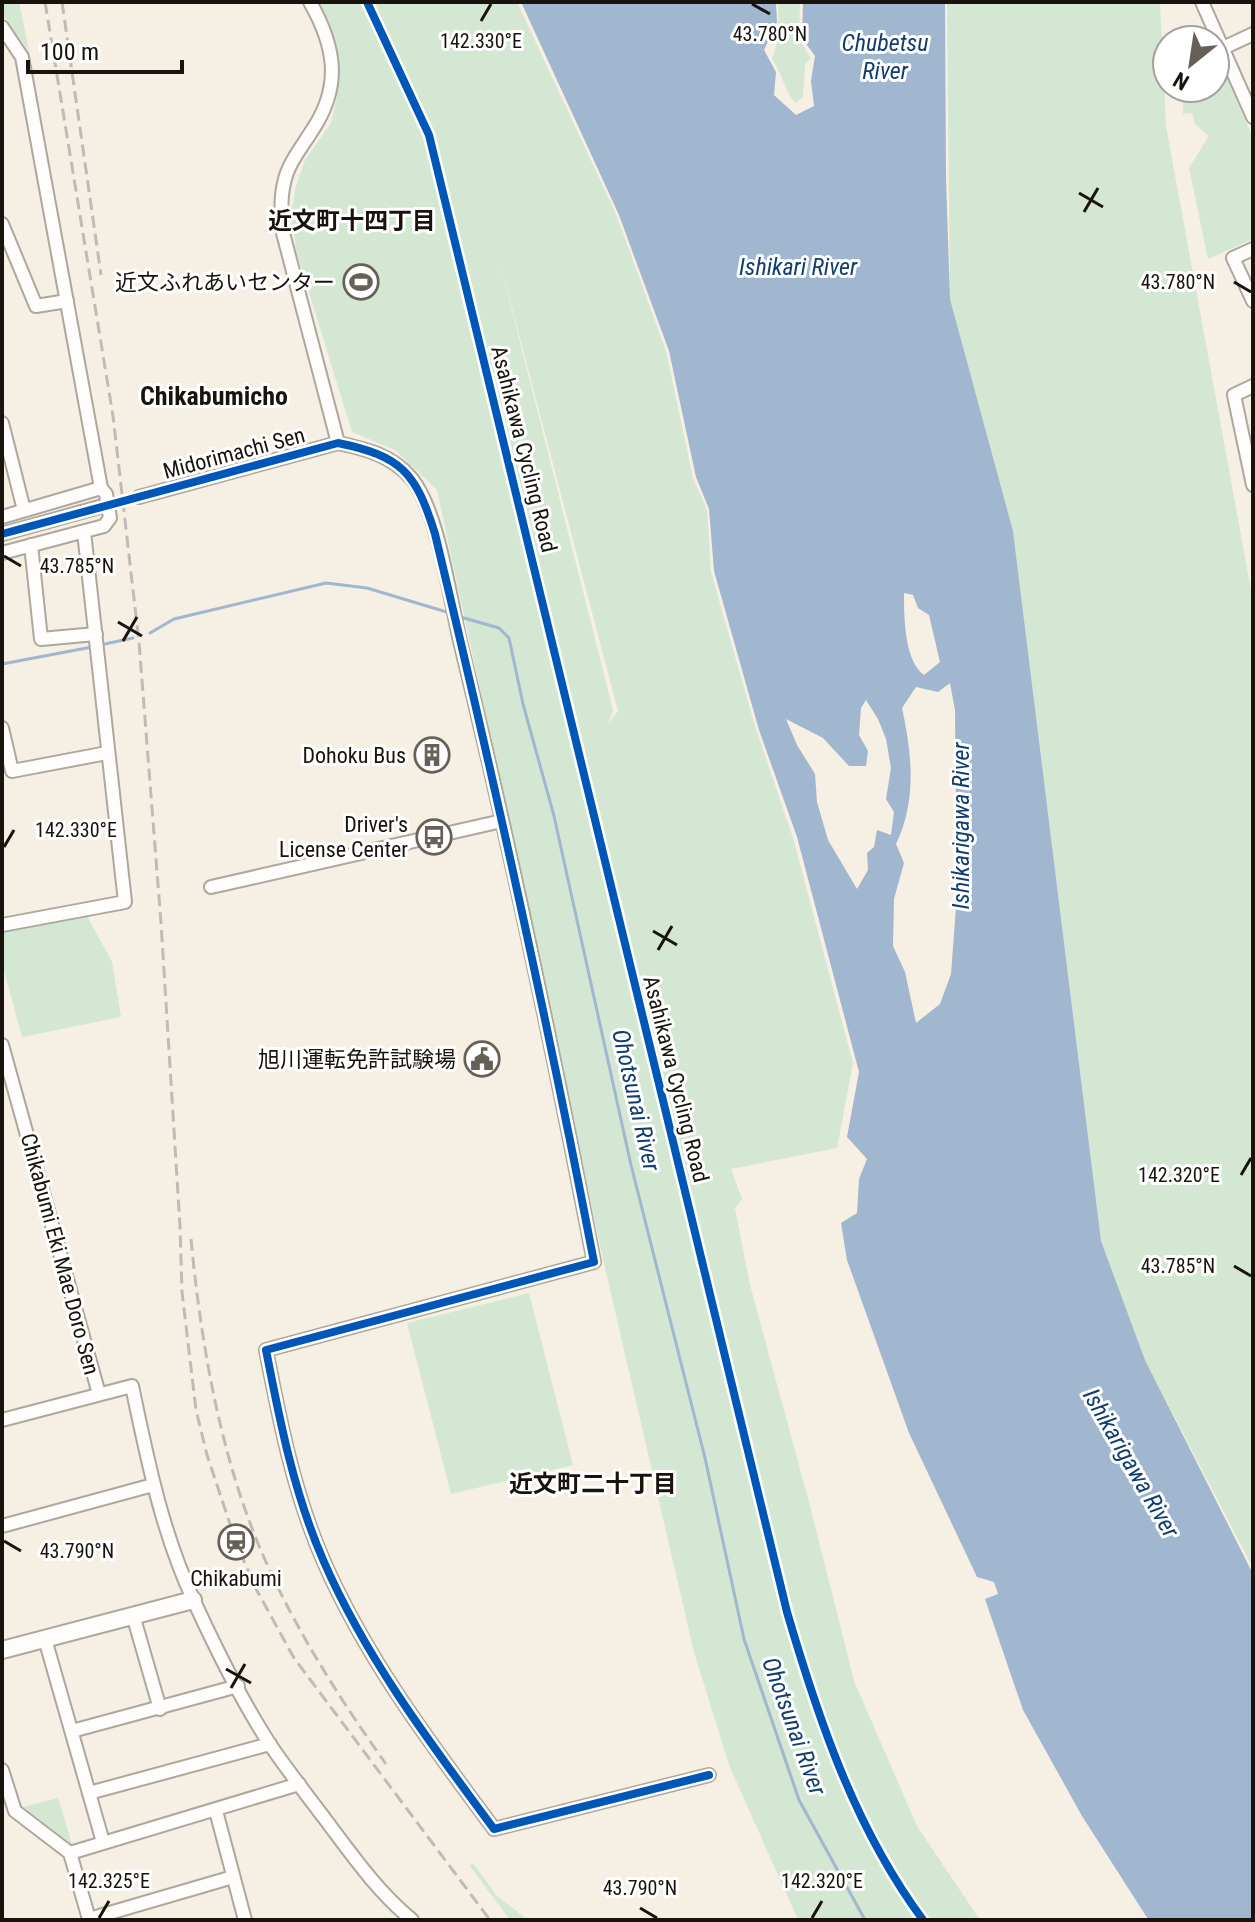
<svg xmlns="http://www.w3.org/2000/svg" width="1255" height="1922" font-family="'Roboto Condensed','Noto Sans JP',sans-serif">
  <style>
    .green { fill: #d4e7d2; fill-rule: evenodd }
    .water { fill: #a1b6cf; fill-rule: evenodd }
    .lines { fill: none; stroke-linecap: round; stroke-linejoin: round }
    .stream { stroke: #a1b6cf; stroke-width: 3 }
    .minor-tunnel { stroke: #d5cec3; stroke-width: 12; stroke-dasharray: 12 6; stroke-linecap: butt }
    .minor-casing { stroke: #ada79e; stroke-width: 16 }
    .major-casing { stroke: #ada79e; stroke-width: 20 }
    .minor { stroke: #fefdfb; stroke-width: 12 }
    .major { stroke: #fefdfb; stroke-width: 16 }
    .rail { stroke: #bebcb8; stroke-width: 3; stroke-dasharray: 12 6; stroke-linecap: butt }
    .cycleway-casing { stroke: #fff; stroke-width: 13 }
    .cycleway { stroke: #0057b8; stroke-width: 8 }
    .ticks { fill: none; stroke: #18130c; stroke-width: 3 }
    .labels { text-anchor: middle; dominant-baseline: central; stroke-width: 6; stroke-linejoin: round; paint-order: stroke }
    .poi-label { font-size: 22px; fill: #18130c; stroke: #fff; text-anchor: end }
    .street-label { font-size: 22px; fill: #18130c; stroke: #fff }
    .water-label { font-size: 24px; font-style: italic; fill: #123d71; stroke: #fff }
    .neighbourhood-label { font-size: 24px; font-weight: bold; fill: #18130c; stroke: #fff }
    .quarter-label { font-size: 26px; font-weight: bold; fill: #18130c; stroke: #fff }
    .ticks-label { font-size: 20px; text-anchor: middle; fill: #18130c; stroke: #fff; stroke-width: 6; stroke-linejoin: round; paint-order: stroke }
  </style>
  <rect width="100%" height="100%" fill="#f6efe3"/>
  <g class="green">
    <polygon points="2,2 19,2 29,51 2,13"/>
    <path d="M315 2H517L616 214 666 351 693 478 707 510 711 572 755 726 793 838 853 1063 837 1148 731 1169 742 1199 735 1208 750 1285 809 1502 854 1681 917 1826 980 1920H798L729 1765 694 1652 605 1268 437 490 395 450 352 432 296 250 291 213 296 186 305 160 331 123 337 96V55L329 25ZM497 251 618 711 608 724 613 710Z"/>
    <path d="M778 2H800L799 40 811 58 805 64 803 97 795 103C784 88 782 74 772 59 778 46 779 17 778 2Z"/>
    <polygon points="947,2 1160,2 1166,126 1253,601 1253,1568 1145,1360 1101,1241 1013,531 950,299"/>
    <polygon points="1227,77 1253,139 1253,239 1208,259 1189,168 1209,136 1195,124 1192,113 1183,114 1183,92 1196,88 1215,88 1215,81"/>
    <polygon points="86,914 112,962 121,1017 22,1037 2,963 2,932"/>
    <polygon points="529,1293 573,1465 451,1494 407,1323"/>
    <polygon points="58,1798 72,1844 23,1807"/>
    <polygon points="473,1863 497,1896 528,1920 510,1920 470,1866"/>
  </g>
  <path class="water" d="M521 2H776L777 22 764 50 776 72 774 95 796 115 814 106 811 81 815 56 802 38 803 2H945L946 179 950 299 1013 531 1101 1241 1145 1360 1253 1574V1920H1149L1146 1916 1082 1816 1023 1710 985 1599 998 1594 994 1582 977 1577 909 1433 847 1260 841 1223 857 1213 859 1179 867 1159 847 1137 859 1072 797 837 759 730 714 571 709 509 696 477 669 351 619 215ZM904 593 913 595 918 608 929 615 940 662 924 675C904 661 904 615 904 593ZM950 683 955 710 957 894 951 974 940 1004 916 1023 905 972 893 946 894 899 904 863 896 844C917 800 912 754 902 708L916 687 938 692ZM866 700 878 719 886 739 891 768 886 799 894 812 891 835 877 830 874 847 867 853 868 870 857 889 828 840 817 802 815 774 797 745 786 719 823 738 849 766H866L868 751 859 735 861 708Z"/>
  <g class="lines">
    <g class="stream">
      <polyline points="457,616 499,628 509,638 523,704 554,816 631,1165 705,1458 744,1639 799,1800 865,1920"/>
      <polyline points="150,633 174,619 326,583 367,588 450,613"/>
      <polyline points="100,645 133,638"/>
      <polyline points="2,664 92,647"/>
    </g>
    <polyline class="minor-tunnel" points="103,506 139,497"/>
    <defs>
      <g id="minor">
        <path d="M310 2C335 46 342 85 313 129 302 147 288 163 284 183 280 200 281 216 283 233L338 443"/>
        <polyline points="1202,2 1253,117"/>
        <polyline points="2,27 22,57 101,488 106,494 110,518 104,526 2,553"/>
        <polyline points="1223,48 1253,34"/>
        <polyline points="2,224 36,306 67,301"/>
        <polyline points="1253,249 1233,258 1253,301"/>
        <polyline points="1253,386 1234,395 1253,485"/>
        <polyline points="2,423 24,510"/>
        <path d="M139 497 338 443C366 449 392 455 412 479 438 511 450 599 460 641 510 846 554 1054 594 1262L266 1350C280 1422 294 1494 324 1562 367 1660 431 1744 494 1829L709 1775"/>
        <polyline points="2,517 101,488"/>
        <polyline points="2,534 103,506"/>
        <polyline points="31,545 41,639 96,634"/>
        <polyline points="2,728 12,771 107,753"/>
        <polyline points="211,887 502,821"/>
        <polyline points="2,925 125,902 84,532"/>
        <polyline points="2,1045 99,1394"/>
        <path d="M2 1420 132 1386C147 1458 162 1533 194 1601 215 1647 243 1703 271 1746 288 1771 307 1795 325 1819 352 1855 377 1891 412 1920"/>
        <polyline points="2,1526 153,1485"/>
        <polyline points="133,1615 160,1709"/>
        <polyline points="45,1639 103,1842"/>
        <polyline points="72,1731 238,1686"/>
        <polyline points="2,1770 15,1811 70,1853 89,1919 233,1877"/>
        <polyline points="89,1793 270,1744"/>
        <polyline points="216,1811 245,1920"/>
        <polyline points="70,1853 299,1784"/>
      </g>
      <polyline id="major" points="2,1650 193,1600"/>
    </defs>
    <use href="#minor" class="minor-casing"/>
    <use href="#major" class="major-casing"/>
    <use href="#minor" class="minor"/>
    <use href="#major" class="major"/>
    <g class="rail">
      <polyline points="45,2 113,416 139,642 161,923 180,1226 182,1292 196,1410 207,1455 236,1542 255,1587 294,1658 490,1920"/>
      <polyline points="62,2 101,275"/>
      <path d="M191 1239C201 1344 220 1455 262 1553 294 1627 339 1698 386 1764"/>
    </g>
    <defs>
      <g id="cycleway">
        <path d="M367 2 429 135 787 1612C819 1721 855 1828 923 1920"/>
        <path d="M2 534 338 443C401 456 416 472 435 534 493 775 547 1018 594 1262L266 1350C280 1422 294 1494 324 1562 367 1660 431 1744 494 1829L709 1775"/>
      </g>
    </defs>
    <use href="#cycleway" class="cycleway-casing"/>
    <use href="#cycleway" class="cycleway"/>
  </g>
  <path class="ticks" d="M752 4 770 14M481 21 491 4M1079 193 1103 207M1084 212 1098 188M1234 282 1251 292M4 556 21 566M118 622 142 636M123 641 137 617M4 847 14 830M653 931 677 945M658 950 672 926M1241 1175 1251 1158M1234 1266 1251 1276M4 1541 21 1551M226 1669 251 1683M231 1688 245 1664M640 1908 657 1918M99 1918 109 1901M812 1918 822 1901"/>
  <defs>
    <symbol id="stadium-ring" viewBox="-11 -11 22 22"><circle r="9.5" fill="#fff" stroke="#666057" stroke-width="1.5"/><path d="M0-5a6.5 5 0 1 0 0 10a6.5 5 0 1 0 0-10ZM-3.5-1.8h7v3.6h-7Z" fill="#666057"/></symbol>
    <symbol id="building-ring" viewBox="-11 -11 22 22"><circle r="9.5" fill="#fff" stroke="#666057" stroke-width="1.5"/><path d="M-4-6H4V6H1V3H-1V6H-4ZM-2.5-4.3h1.7v1.8h-1.7ZM.8-4.3h1.7v1.8H.8ZM-2.5-1h1.7V.8h-1.7ZM.8-1h1.7V.8H.8Z" fill="#666057"/></symbol>
    <symbol id="bus-ring" viewBox="-11 -11 22 22"><circle r="9.5" fill="#fff" stroke="#666057" stroke-width="1.5"/><path d="M-5-6H5V4H4V6H2V4H-2V6H-4V4H-5ZM-3.5-4V0h7V-4ZM-3.5 1.2v1.5H-2V1.2ZM2 1.2v1.5H3.5V1.2Z" fill="#666057"/></symbol>
    <symbol id="civic-ring" viewBox="-11 -11 22 22"><circle r="9.5" fill="#fff" stroke="#666057" stroke-width="1.5"/><path d="M-.6-6.5H3V-4.5H.6V-3L4-1V1h2V6H-6V1h2V-1L-.6-3ZM-1.2 2.5V6h2.4V2.5Z" fill="#666057"/></symbol>
    <symbol id="station-ring" viewBox="-11 -11 22 22"><circle r="9.5" fill="#fff" stroke="#666057" stroke-width="1.5"/><path d="M-3-6H3Q5-6 5-4V2Q5 4 3 4L4.5 6H3L1.5 4h-3L-3 6H-4.5L-3 4Q-5 4-5 2V-4Q-5-6-3-6ZM-3.5-4v3h7v-3ZM-3.5 1v1.5H-2V1ZM2 1v1.5H3.5V1Z" fill="#666057"/></symbol>
  </defs>
  <g fill-rule="evenodd">
    <use href="#stadium-ring" x="341" y="262" width="40" height="40"/>
    <use href="#building-ring" x="412" y="735" width="40" height="40"/>
    <use href="#bus-ring" x="414" y="817" width="40" height="40"/>
    <use href="#civic-ring" x="462" y="1039" width="40" height="40"/>
    <use href="#station-ring" x="216" y="1522" width="40" height="40"/>
  </g>
  <g class="labels">
    <g class="poi-label">
      <text x="335" y="282">近文ふれあいセンター</text>
      <text x="406" y="755">Dohoku Bus</text>
      <text x="408" y="824">Driver's<tspan x="408" dy="25">License Center</tspan></text>
      <text x="456" y="1059">旭川運転免許試験場</text>
      <text x="236" y="1578" text-anchor="middle">Chikabumi</text>
    </g>
    <g class="street-label">
      <text transform="translate(524 449) rotate(76)">Asahikawa Cycling Road</text>
      <text transform="translate(234 453) rotate(-15)">Midorimachi Sen</text>
      <text transform="translate(676 1079) rotate(76)">Asahikawa Cycling Road</text>
      <text transform="translate(60 1254) rotate(75)">Chikabumi Eki Mae Doro Sen</text>
    </g>
    <g class="water-label">
      <text x="885" y="43">Chubetsu<tspan x="885" dy="28">River</tspan></text>
      <text x="798" y="267">Ishikari River</text>
      <text transform="translate(961 826) rotate(-90)">Ishikarigawa River</text>
      <text transform="translate(636 1100) rotate(77)">Ohotsunai River</text>
      <text transform="translate(1131 1463) rotate(60)">Ishikarigawa River</text>
      <text transform="translate(794 1726) rotate(70)">Ohotsunai River</text>
    </g>
    <g class="neighbourhood-label">
      <text x="352" y="221">近文町十四丁目</text>
      <text x="593" y="1484">近文町二十丁目</text>
    </g>
    <g class="quarter-label">
      <text x="214" y="396">Chikabumicho</text>
    </g>
  </g>
  <g class="ticks-label">
    <text x="770" y="41">43.780°N</text>
    <text x="481" y="48">142.330°E</text>
    <text x="1178" y="289">43.780°N</text>
    <text x="77" y="573">43.785°N</text>
    <text x="76" y="837">142.330°E</text>
    <text x="1179" y="1182">142.320°E</text>
    <text x="1178" y="1273">43.785°N</text>
    <text x="77" y="1558">43.790°N</text>
    <text x="109" y="1888">142.325°E</text>
    <text x="822" y="1888">142.320°E</text>
    <text x="640" y="1895">43.790°N</text>
  </g>
  <rect width="1255" height="1922" fill="none" stroke="#18130c" stroke-width="8"/>
  <g transform="translate(1191 64) rotate(210)"><circle r="38" fill="#ffffff" stroke="#a3a19e" stroke-width="2"/>
  <path d="M0-6L14 30L0 20L-14 30Z" fill="#666057"/>
  <text y="-12" font-size="22" font-weight="bold" text-anchor="middle" fill="#18130c">N</text>
  </g>
  <path d="M28 60v12h154v-12" fill="none" stroke="#18130c" stroke-width="4"/>
  <text x="40" y="60" font-size="24" fill="#18130c" stroke="#ffffff" stroke-width="6" paint-order="stroke">100 m</text>
</svg>
